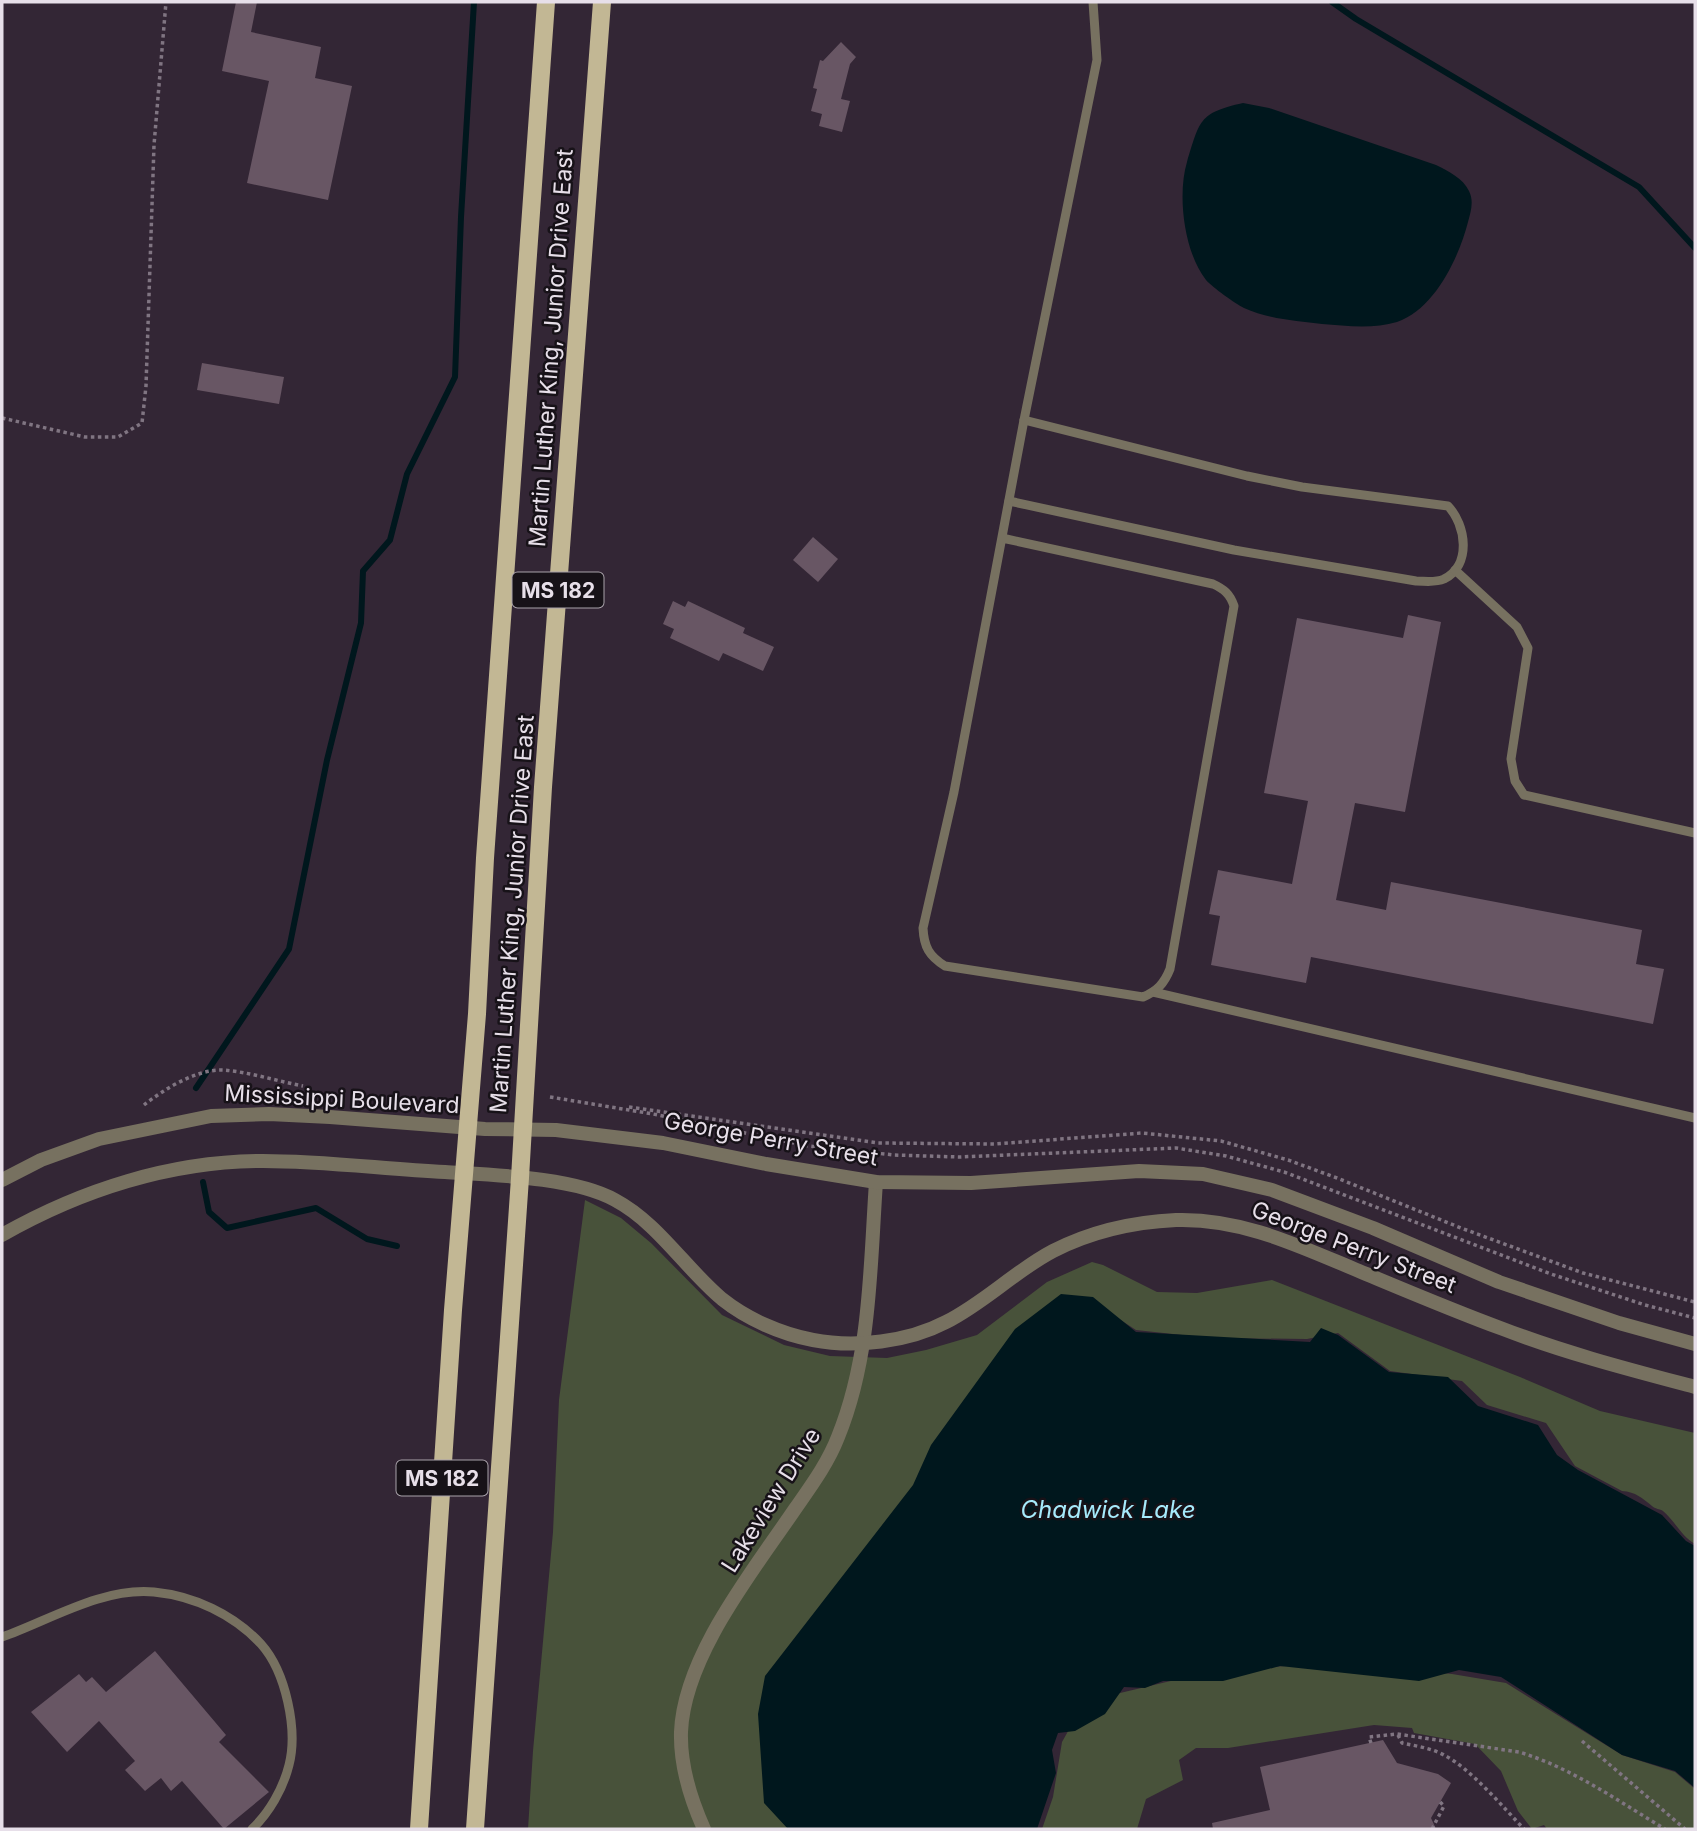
<svg xmlns="http://www.w3.org/2000/svg" width="1697" height="1831" font-family="Inter,sans-serif">
  <style>
    .green { fill: #48523a }
    .water { fill: #00171d }
    .lines { fill: none; stroke-linecap: round; stroke-linejoin: round }
    .stream { stroke: #00171d; stroke-width: 6 }
    .building { fill: #685664 }
    .path { stroke: #807582; stroke-width: 3.5; stroke-dasharray: 3.5 3.5; stroke-linecap: butt }
    .service { stroke: #777160; stroke-width: 9 }
    .minor { stroke: #777160; stroke-width: 14 }
    .tertiary { stroke: #777160; stroke-width: 14 }
    .primary { stroke: #c2b794; stroke-width: 18 }
    .labels { text-anchor: middle; dominant-baseline: central; stroke-width: 5; stroke-linejoin: round; paint-order: stroke }
    .shield { fill: #171218; stroke: #a9a2aa; stroke-width: 2 }
    .shield-label { font-size: 21px; font-weight: bold; fill: #e7dfe9 }
    .street-label { font-size: 23px; fill: #e7dfe9; stroke: #171218 }
    .water-label { font-size: 24px; font-style: italic; fill: #a6eafb; stroke: #171218 }
  </style>
  <rect width="100%" height="100%" fill="#332635"/>
  <g class="green">
    <path d="M585 1200 621 1218 651 1243 722 1315 784 1345 830 1356 887 1358 926 1350 977 1335 1047 1282 1092 1262 1103 1265 1157 1292 1197 1293 1272 1280 1520 1377 1600 1411 1695 1433V1544C1681 1536 1675 1521 1663 1511 1660 1509 1655 1509 1652 1506 1642 1498 1636 1492 1622 1491L1575 1466 1546 1423 1487 1405 1462 1381 1390 1371 1338 1333 1307 1339 1210 1338 1136 1330 1116 1317 790 1829H528L533 1751 553 1532 559 1400Z"/>
    <polygon points="1337,1663 1452,1674 1506,1683 1622,1755 1675,1772 1695,1789 1695,1829 1547,1829 1544,1825 1532,1829 1518,1811 1501,1771 1475,1744 1414,1733 1412,1728 1374,1725 1228,1748 1196,1748 1179,1760 1183,1780 1146,1799 1137,1829 1042,1829 1053,1797 1062,1742 1076,1717 1099,1698 1217,1670"/>
  </g>
  <g class="water">
    <path d="M1243 103 1269 108 1436 165C1448 171 1463 178 1469 191 1474 201 1471 211 1468 222 1459 257 1435 309 1397 322 1374 329 1346 326 1322 324 1297 321 1268 319 1244 308 1236 304 1212 287 1206 280 1184 252 1177 195 1187 162 1200 121 1198 113 1243 103Z"/>
    <polygon points="1061,1294 1093,1297 1136,1332 1310,1342 1321,1328 1338,1335 1389,1372 1448,1377 1478,1406 1538,1425 1557,1455 1578,1470 1662,1515 1686,1541 1695,1546 1695,1788 1675,1771 1622,1755 1501,1677 1459,1670 1419,1681 1280,1666 1223,1681 1163,1681 1145,1688 1124,1687 1105,1714 1075,1731 1058,1733 1052,1750 1056,1773 1037,1829 788,1829 764,1803 758,1714 765,1676 913,1485 931,1445 1015,1329"/>
  </g>
  <g class="lines">
    <g class="stream">
      <polyline points="1332,2 1356,19 1639,187 1695,248"/>
      <polyline points="196,1088 289,949 327,760 361,623 363,571 390,540 407,474 455,377 461,217 474,2"/>
      <polyline points="203,1182 209,1212 227,1228 316,1208 367,1239 397,1246"/>
    </g>
  </g>
  <g class="building">
    <polygon points="236,2 257,2 251,32 321,47 315,78 352,86 328,200 247,183 269,81 222,71"/>
    <polygon points="841,42 856,57 850,64 841,99 850,101 842,132 819,126 822,114 811,111 817,89 813,88 820,60 823,61"/>
    <polygon points="202,363 284,377 279,404 197,390"/>
    <polygon points="813,537 838,559 818,582 793,560"/>
    <polygon points="673,601 685,607 688,601 745,628 743,633 774,647 763,671 723,653 719,661 670,638 674,629 663,624"/>
    <polygon points="1408,615 1441,622 1405,812 1355,803 1336,900 1386,910 1391,882 1642,930 1636,964 1664,969 1653,1024 1311,957 1306,983 1211,965 1220,916 1209,914 1218,870 1292,884 1308,801 1264,793 1297,618 1403,638"/>
    <polygon points="155,1651 226,1735 219,1742 269,1792 224,1829 182,1781 171,1791 161,1778 145,1791 125,1770 135,1761 99,1721 67,1752 31,1712 79,1674 86,1682 92,1677 106,1692"/>
    <polygon points="1383,1740 1397,1763 1438,1774 1451,1783 1431,1818 1436,1829 1213,1829 1212,1823 1270,1810 1260,1767"/>
  </g>
  <g class="lines">
    <g class="path">
      <polyline points="2,418 85,437 118,437 142,423 146,386 154,145 166,2"/>
      <polyline points="550,1097 653,1114 808,1146 894,1155 959,1157 1176,1148 1226,1156 1284,1172 1551,1274 1645,1305 1695,1318"/>
      <path d="M144 1105C163 1090 196 1069 223 1070 249 1072 277 1081 303 1086"/>
      <polyline points="629,1107 878,1143 995,1144 1142,1133 1221,1141 1288,1160 1337,1178 1461,1228 1583,1273 1695,1302"/>
      <path d="M1398 1735 1402 1743C1416 1746 1431 1748 1444 1755 1471 1769 1503 1807 1524 1829"/>
      <polyline points="1582,1741 1685,1829"/>
      <path d="M1371 1743 1369 1737 1397 1734 1519 1752C1572 1768 1618 1801 1665 1829"/>
      <polyline points="1432,1829 1444,1806 1440,1802"/>
    </g>
    <g class="service">
      <path d="M1009 501 1234 550 1416 581C1425 581 1435 583 1444 579 1472 565 1466 525 1448 506L1302 487 1247 476 1024 420"/>
      <path d="M1002 538 1213 584C1224 589 1230 594 1234 606L1170 969C1164 984 1157 991 1143 997L945 966C929 956 924 947 923 928L954 792 1024 420 1097 60 1093 2"/>
      <polyline points="1455,570 1517,627 1528,648 1511,759 1515,781 1524,795 1695,833"/>
      <polyline points="1153,992 1695,1118"/>
      <path d="M2 1637C48 1621 102 1587 154 1592 194 1596 233 1614 261 1644 286 1672 298 1730 289 1765 283 1789 269 1813 252 1829"/>
    </g>
    <path class="minor" d="M704 1829C691 1800 680 1766 681 1732 684 1656 753 1571 795 1509 811 1486 828 1463 838 1437 871 1356 870 1267 876 1182"/>
    <g class="tertiary">
      <polyline points="2,1180 41,1160 99,1139 211,1116 269,1114 330,1117 485,1129 556,1130 663,1143 766,1164 876,1182 971,1183 1139,1171 1203,1174 1272,1190 1373,1228 1499,1282 1619,1323 1695,1344"/>
      <path d="M2 1235C81 1190 171 1161 263 1161 323 1161 384 1169 445 1172 492 1175 574 1177 615 1200 658 1223 685 1268 722 1299 747 1319 781 1334 813 1340 855 1348 908 1342 946 1322 984 1303 1015 1271 1053 1251 1090 1232 1134 1222 1176 1220 1242 1218 1299 1246 1359 1271 1407 1291 1454 1311 1503 1329 1565 1353 1631 1370 1695 1387"/>
    </g>
    <g class="primary">
      <polyline points="419,1829 453,1310 477,1014 485,858 546,2"/>
      <polyline points="475,1829 520,1178 543,787 602,2"/>
    </g>
  </g>
  <g class="labels">
    <g class="shield">
      <rect x="512.5" y="572.5" width="91" height="35" rx="5"/>
      <rect x="396.5" y="1460.5" width="91" height="35" rx="5"/>
    </g>
    <g class="shield-label">
      <text x="558" y="590">MS 182</text>
      <text x="442" y="1478">MS 182</text>
    </g>
    <g class="street-label">
      <text transform="translate(551 348) rotate(-86)">Martin Luther King, Junior Drive East</text>
      <text transform="translate(512 914) rotate(-86)">Martin Luther King, Junior Drive East</text>
      <text transform="translate(342 1099) rotate(3)">Mississippi Boulevard</text>
      <text transform="translate(771 1139) rotate(10)">George Perry Street</text>
      <text transform="translate(1354 1247) rotate(21)">George Perry Street</text>
      <text transform="translate(771 1500) rotate(-58)">Lakeview Drive</text>
    </g>
    <g class="water-label">
      <text x="1108" y="1509">Chadwick Lake</text>
    </g>
  </g>
  <rect width="1697" height="1831" fill="none" stroke="#e7dfe9" stroke-width="7"/>
</svg>
